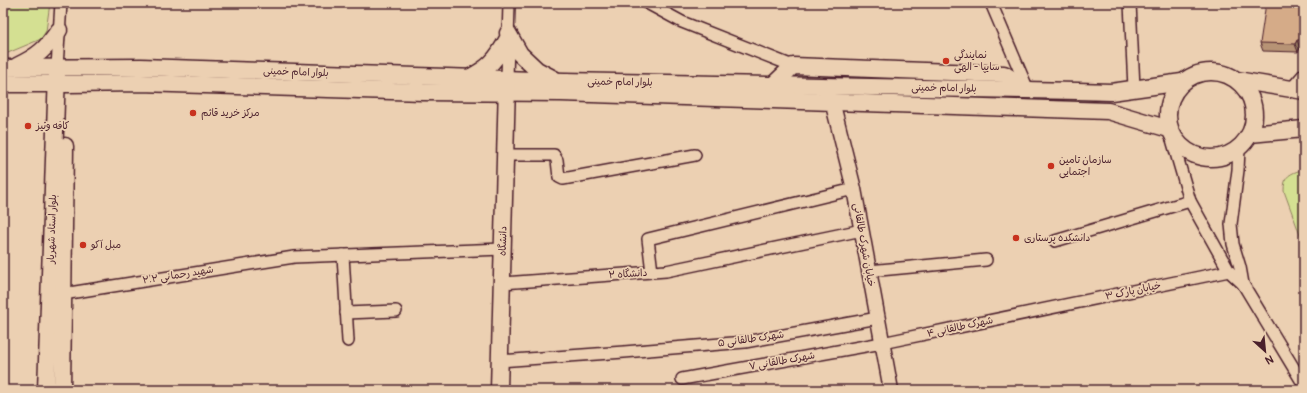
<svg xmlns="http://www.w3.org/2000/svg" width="1307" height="393" font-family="Pangolin,'Playpen Sans Arabic',sans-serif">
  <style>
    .green { fill: #d4e092; stroke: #8f805e }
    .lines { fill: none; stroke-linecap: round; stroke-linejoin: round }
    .minor-casing { stroke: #4a1f2b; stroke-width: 14 }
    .tertiary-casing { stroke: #4a1f2b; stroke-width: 17 }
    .secondary-casing { stroke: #4a1f2b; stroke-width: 19 }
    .minor { stroke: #ecd0b2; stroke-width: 11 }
    .tertiary { stroke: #ecd0b2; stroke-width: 14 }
    .secondary { stroke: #ecd0b2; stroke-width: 16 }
    .wall { fill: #b79375; stroke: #4a1f2b }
    .shaded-wall { fill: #95785f; stroke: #4a1f2b }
    .building { fill: #d5ab88; stroke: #4a1f2b }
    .poi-dot { fill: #c8321e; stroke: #ecd0b2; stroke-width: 1.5 }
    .labels { text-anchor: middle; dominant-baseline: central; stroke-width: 3.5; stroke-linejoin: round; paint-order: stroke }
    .poi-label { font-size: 10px; fill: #4a1f2b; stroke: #ecd0b2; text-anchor: start }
    .street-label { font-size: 10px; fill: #4a1f2b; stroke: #ecd0b2 }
  </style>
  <rect width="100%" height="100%" fill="#ecd0b2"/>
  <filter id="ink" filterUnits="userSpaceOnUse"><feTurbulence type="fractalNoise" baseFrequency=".025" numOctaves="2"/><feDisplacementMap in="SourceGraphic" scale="8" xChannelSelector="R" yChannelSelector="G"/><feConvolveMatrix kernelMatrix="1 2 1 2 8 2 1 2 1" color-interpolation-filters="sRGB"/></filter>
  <g filter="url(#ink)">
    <g class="green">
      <polygon points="15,3 50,3 46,31 41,39 3,55 3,14"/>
      <path d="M1298 171H1304V246L1284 191C1284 178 1287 175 1298 171Z"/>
    </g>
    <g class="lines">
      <defs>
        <g id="minor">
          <polyline points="647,3 682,22 793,66"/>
          <polyline points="991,3 1028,90"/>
          <polyline points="1130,3 1134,88"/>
          <polyline points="57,67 61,3"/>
          <polyline points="507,79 509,3"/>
          <polyline points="1291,89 1304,74"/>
          <polyline points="1169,129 1190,201 1229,271 1243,284 1304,385"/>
          <polyline points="1239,148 1238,170 1231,224 1233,244 1240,267 1243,284"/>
          <polyline points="505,155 554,155 557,160 559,177 563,179 695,155"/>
          <polyline points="1055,241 1190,201"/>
          <polyline points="343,255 348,341"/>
          <polyline points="869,271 986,260"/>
          <polyline points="652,272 648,239 854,189"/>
          <polyline points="502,283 666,271 862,230"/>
          <polyline points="63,294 294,257 503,249"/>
          <polyline points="346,313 396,311"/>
          <polyline points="499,361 624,352 745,342 878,318"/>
          <polyline points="682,379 882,343 1229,271"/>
        </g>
        <polyline id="tertiary" points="832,101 854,189 891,390"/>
        <g id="secondary">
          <polyline points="508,33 520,54 537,70 554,79"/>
          <path d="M17 66C38 56 46 49 59 30"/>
          <polyline points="3,68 141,67 564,81 1078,91 1111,92 1182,82"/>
          <circle cx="1211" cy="115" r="43"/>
          <path d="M469 78C490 67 496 60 507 40"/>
          <polyline points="1237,80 1304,91"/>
          <polyline points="3,84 68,84 141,83 423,92 561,93 1108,111 1169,129"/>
          <polyline points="773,85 793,66 1004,74 1028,90"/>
          <polyline points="1250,134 1304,129"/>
          <polyline points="46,390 57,73"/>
          <polyline points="62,390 65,146"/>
          <polyline points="499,390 507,83"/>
        </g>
      </defs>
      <use href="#minor" class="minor-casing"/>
      <use href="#tertiary" class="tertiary-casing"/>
      <use href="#secondary" class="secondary-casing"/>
      <use href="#minor" class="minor"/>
      <use href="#tertiary" class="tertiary"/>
      <use href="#secondary" class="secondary"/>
    </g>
    <polygon class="wall" points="1304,3 1304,48 1300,48 1298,52 1263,51 1260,43"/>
    <polygon class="shaded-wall" points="1297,40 1300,48 1298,52 1295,44"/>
    <polygon class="building" points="1266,3 1304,3 1304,40 1297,40 1295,44 1260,43"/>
  </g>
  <g class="poi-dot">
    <circle cx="946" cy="61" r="4"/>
    <circle cx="193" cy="113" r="4"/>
    <circle cx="28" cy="126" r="4"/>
    <circle cx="1051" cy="166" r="4"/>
    <circle cx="1016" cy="238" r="4"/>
    <circle cx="83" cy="245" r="4"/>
  </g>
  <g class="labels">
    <g class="poi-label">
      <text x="954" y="55">نمایندگی<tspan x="954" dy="12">سایپا - الهی</tspan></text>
      <text x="201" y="113">مرکز خرید قائم</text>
      <text x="36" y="126">کافه ونیز</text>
      <text x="1059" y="160">سازمان تامین<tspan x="1059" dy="12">اجتمایی</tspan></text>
      <text x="1024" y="238">دانشکده پرستاری</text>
      <text x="91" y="245">مبل آکو</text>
    </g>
    <g class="street-label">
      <text transform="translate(296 72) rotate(2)">بلوار امام خمینی</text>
      <text transform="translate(620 82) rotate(1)">بلوار امام خمینی</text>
      <text transform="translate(944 88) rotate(1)">بلوار امام خمینی</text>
      <text transform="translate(52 229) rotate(-88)">بلوار استاد شهریار</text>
      <text transform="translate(503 241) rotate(-88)">دانشگاه</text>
      <text transform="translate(864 245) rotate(80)">خیابان شهرک طالقانی</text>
      <text transform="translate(628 274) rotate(-4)">دانشگاه ۲</text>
      <text transform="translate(178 275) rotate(-9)">شهید رحمانی ۲.۲</text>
      <text transform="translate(1133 291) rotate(-12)">خیابان پارک ۳</text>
      <text transform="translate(960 327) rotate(-12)">شهرک طالقانی ۴</text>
      <text transform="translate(751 339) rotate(-8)">شهرک طالقانی ۵</text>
      <text transform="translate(782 361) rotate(-10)">شهرک طالقانی ۷</text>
    </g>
  </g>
  <rect width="1307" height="393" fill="none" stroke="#ecd0b2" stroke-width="16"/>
  <rect x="8" y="8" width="1291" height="377" fill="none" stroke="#4a1f2b" stroke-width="1.5" filter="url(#ink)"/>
  <g transform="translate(1265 351) rotate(153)" stroke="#ecd0b2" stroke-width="3" paint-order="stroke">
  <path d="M0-3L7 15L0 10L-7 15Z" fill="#4a1f2b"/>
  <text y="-6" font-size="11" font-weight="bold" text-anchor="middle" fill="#4a1f2b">N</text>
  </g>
</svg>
